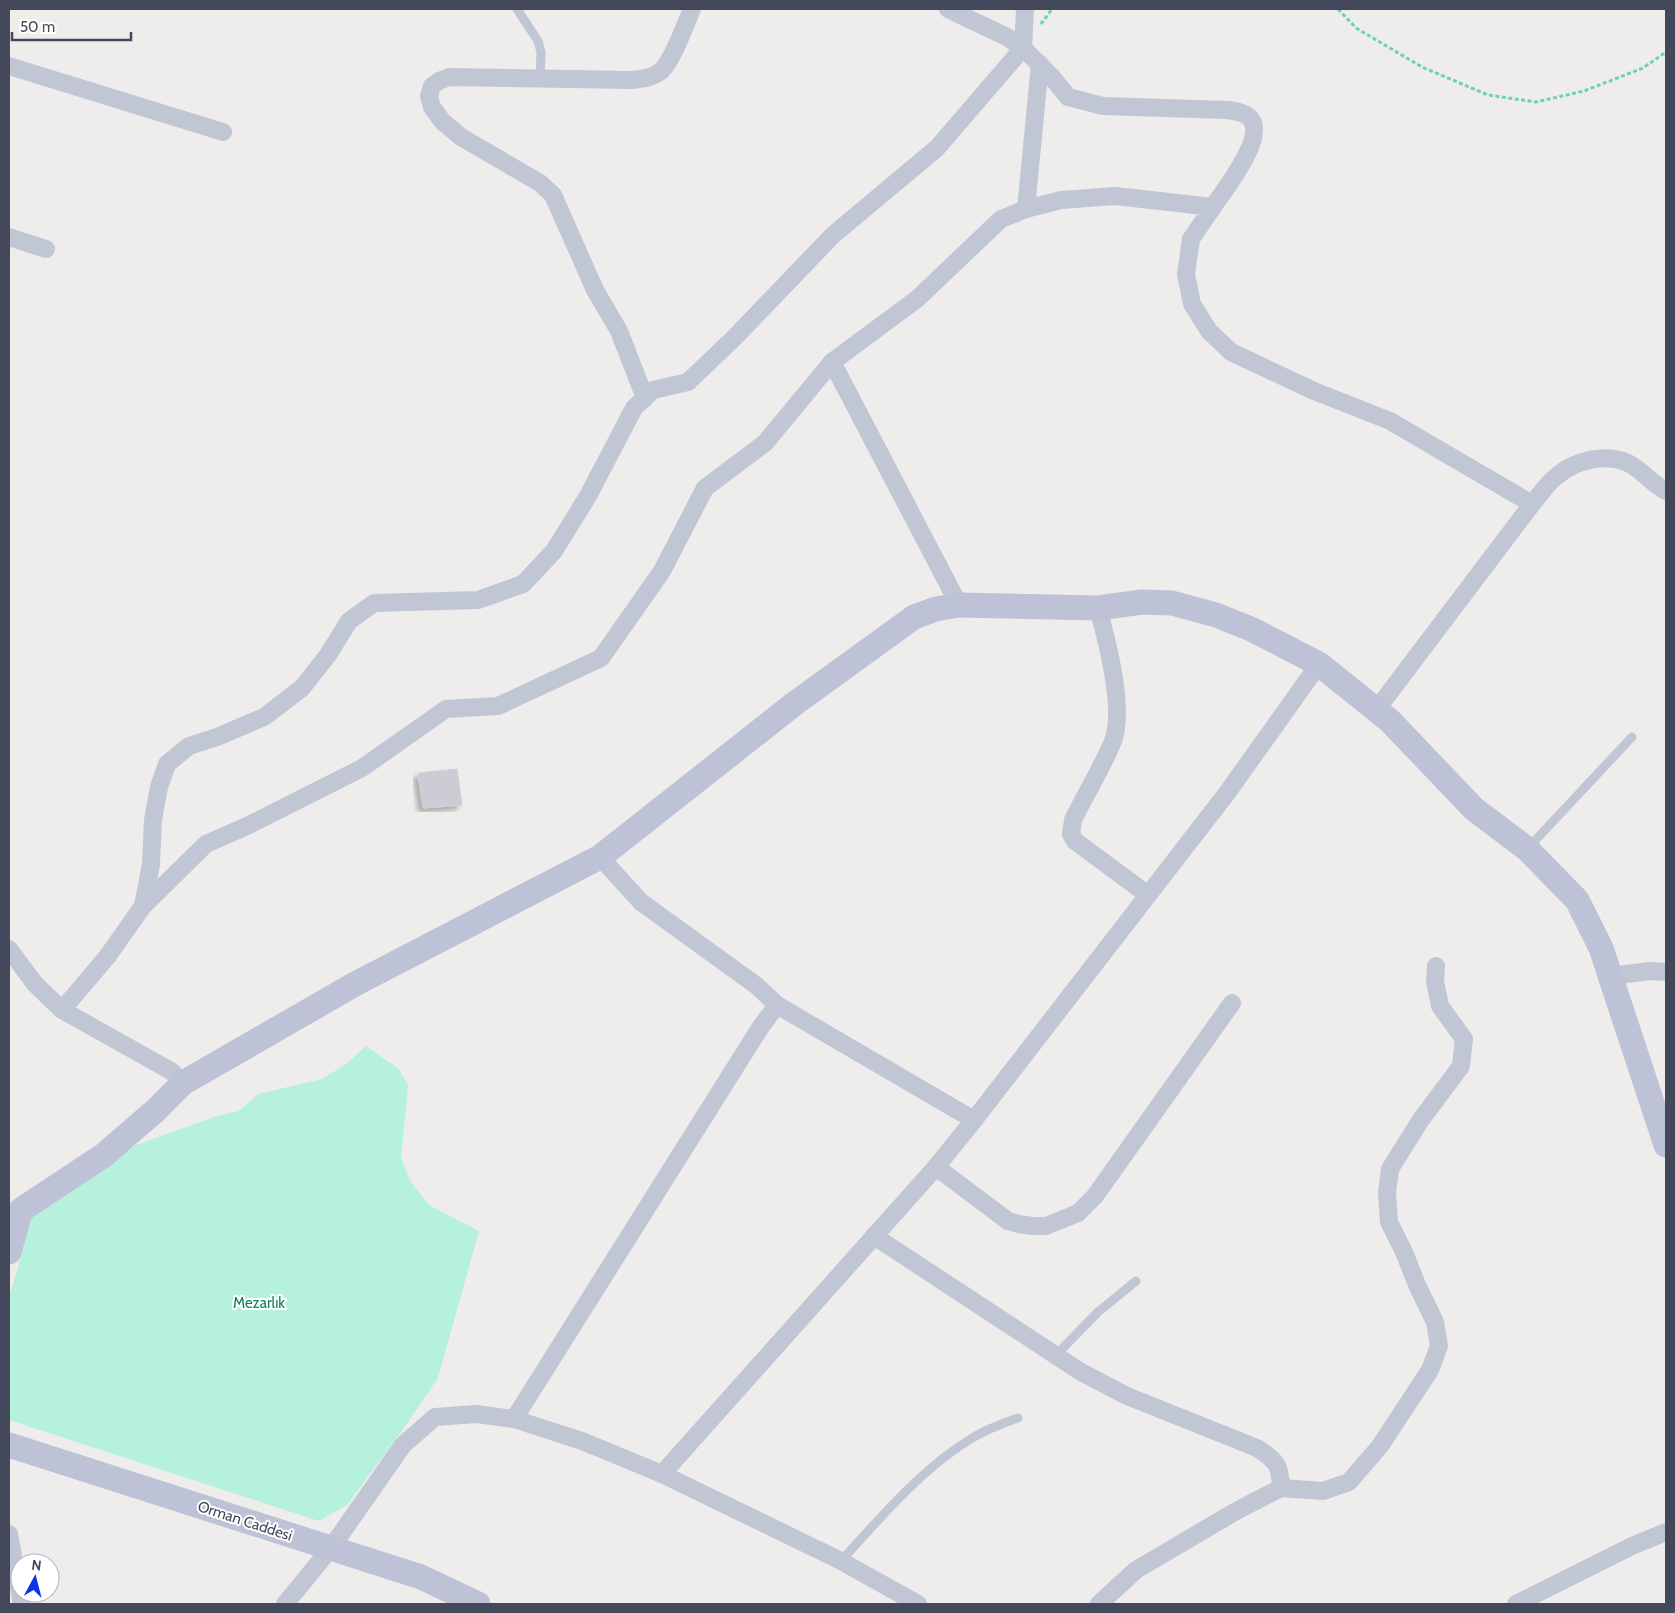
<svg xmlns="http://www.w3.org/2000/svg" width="1675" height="1613" font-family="Cabin,sans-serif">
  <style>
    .green { fill: #b5f1dc }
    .building { fill: #cbccd4; stroke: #cfd0d8; filter: url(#shadow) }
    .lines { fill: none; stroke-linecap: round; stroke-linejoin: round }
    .path { stroke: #6bd1ba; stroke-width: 3; stroke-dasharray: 4 2.5; stroke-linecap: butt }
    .lane { stroke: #c1c6d5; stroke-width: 9 }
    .street { stroke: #c1c6d5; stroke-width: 18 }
    .secondary { stroke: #bdc2d7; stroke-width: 25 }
    .labels { text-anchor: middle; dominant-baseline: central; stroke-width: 4; stroke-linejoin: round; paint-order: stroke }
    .park-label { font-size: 15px; fill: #108065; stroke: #fff }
    .street-label { font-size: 15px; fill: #43495a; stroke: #fff }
  </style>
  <defs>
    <filter id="shadow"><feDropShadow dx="-4.5" dy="4.5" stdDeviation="2.5" flood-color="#0004"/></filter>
  </defs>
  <rect width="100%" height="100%" fill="#efecec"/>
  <polygon class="green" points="366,1046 398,1068 408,1085 401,1158 410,1181 429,1205 479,1231 438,1378 403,1429 347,1505 319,1521 9,1420 9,1298 32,1218 93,1177 136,1145 217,1116 239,1111 258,1094 322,1079 346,1064"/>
  <polygon class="building" points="457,769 462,805 423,808 418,773"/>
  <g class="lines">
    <g class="path">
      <polyline points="1338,9 1356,28 1422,67 1488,95 1536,102 1584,91 1643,68 1666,52"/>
      <polyline points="1041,24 1052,9"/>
    </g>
    <g class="lane">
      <polyline points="517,9 538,41 541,52 540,79"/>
      <polyline points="1529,847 1632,737"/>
      <polyline points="1056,1355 1098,1312 1136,1281"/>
      <path d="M841 1561C878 1520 920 1471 966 1442 982 1431 1000 1424 1018 1418"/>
    </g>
    <g class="street">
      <path d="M948 9 1007 37 1023 48 1051 76 1068 97 1103 106 1227 110C1235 111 1243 112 1249 117 1269 135 1224 190 1213 207"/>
      <polyline points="9,66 223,132"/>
      <polyline points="1026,209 1040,64"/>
      <polyline points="9,237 46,249"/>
      <polyline points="832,362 959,605"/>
      <path d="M645 398 619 331 595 290 553 195 540 183 461 137 442 121 432 107 429 96 432 86 439 81 449 77 631 80C642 79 652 78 661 71 672 62 686 23 692 9"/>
      <path d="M1098 608C1107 641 1125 708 1113 741 1103 766 1085 795 1073 820L1071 834 1075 841 1148 895"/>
      <path d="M1377 709 1532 504C1540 495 1548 482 1558 475 1576 460 1606 453 1628 463 1642 470 1652 484 1666 491"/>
      <polyline points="143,906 151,864 153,820 159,787 167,764 189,746 217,737 264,717 302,688 328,655 349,621 374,603 478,600 523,584 554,551 588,496 634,408 653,390 688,382 735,337 833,235 937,148 1023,48 1025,9"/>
      <polyline points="9,949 35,984 62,1010 171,1071 183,1083"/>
      <polyline points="1610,976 1650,971 1666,972"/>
      <polyline points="777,1005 974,1120"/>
      <polyline points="62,1010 107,957 143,906 206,844 247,826 362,768 446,709 498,706 601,658 662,571 705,488 765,443 832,362 917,299 1001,219 1026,209 1061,200 1115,196 1213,207 1191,239 1186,274 1192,304 1209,331 1231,352 1314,391 1390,421 1532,504"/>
      <polyline points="936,1167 1008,1221 1019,1224 1032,1226 1046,1226 1061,1220 1078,1213 1095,1196 1232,1003"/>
      <path d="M874 1236 1081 1372 1127 1396 1257 1448C1277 1461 1280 1465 1281 1488"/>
      <polyline points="514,1419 760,1028 777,1005 757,986 641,902 600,857"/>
      <polyline points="662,1474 936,1167 974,1120 1227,793 1319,664"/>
      <polyline points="9,1534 22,1604"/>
      <polyline points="285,1604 331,1548 403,1445 435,1417 476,1414 514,1419 582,1441 662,1474 841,1561 918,1604"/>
      <polyline points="1099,1604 1136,1570 1238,1510 1281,1488 1323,1491 1349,1482 1380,1446 1430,1370 1439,1346 1435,1322 1417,1285 1404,1252 1389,1222 1387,1192 1390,1169 1420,1121 1461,1066 1464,1039 1440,1006 1435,981 1436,966"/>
      <polyline points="1516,1604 1632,1546 1666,1532"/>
    </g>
    <g class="secondary">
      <polyline points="9,1252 21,1210 104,1155 156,1110 183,1083 355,984 600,857 794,704 914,617 936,609 959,605 1098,608 1142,602 1172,603 1216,615 1251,629 1319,664 1390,721 1474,809 1527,849 1577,900 1601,948 1666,1145"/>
      <polyline points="9,1445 421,1577 478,1604"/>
    </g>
  </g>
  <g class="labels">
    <g class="park-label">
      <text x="259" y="1303">Mezarlık</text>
    </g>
    <g class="street-label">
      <text transform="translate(245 1521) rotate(18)">Orman Caddesi</text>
    </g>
  </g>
  <rect width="1675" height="1613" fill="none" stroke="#43495a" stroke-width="20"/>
  <g transform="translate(35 1578) rotate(7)"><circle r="24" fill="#ffffff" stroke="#b4b6bd"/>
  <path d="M0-4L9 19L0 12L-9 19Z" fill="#0c33e9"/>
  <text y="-8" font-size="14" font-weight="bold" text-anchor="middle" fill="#43495a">N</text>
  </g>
  <path d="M12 32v8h119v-8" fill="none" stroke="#43495a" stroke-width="2.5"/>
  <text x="20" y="32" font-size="15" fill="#43495a" stroke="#ffffff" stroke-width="4" paint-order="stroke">50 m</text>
</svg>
